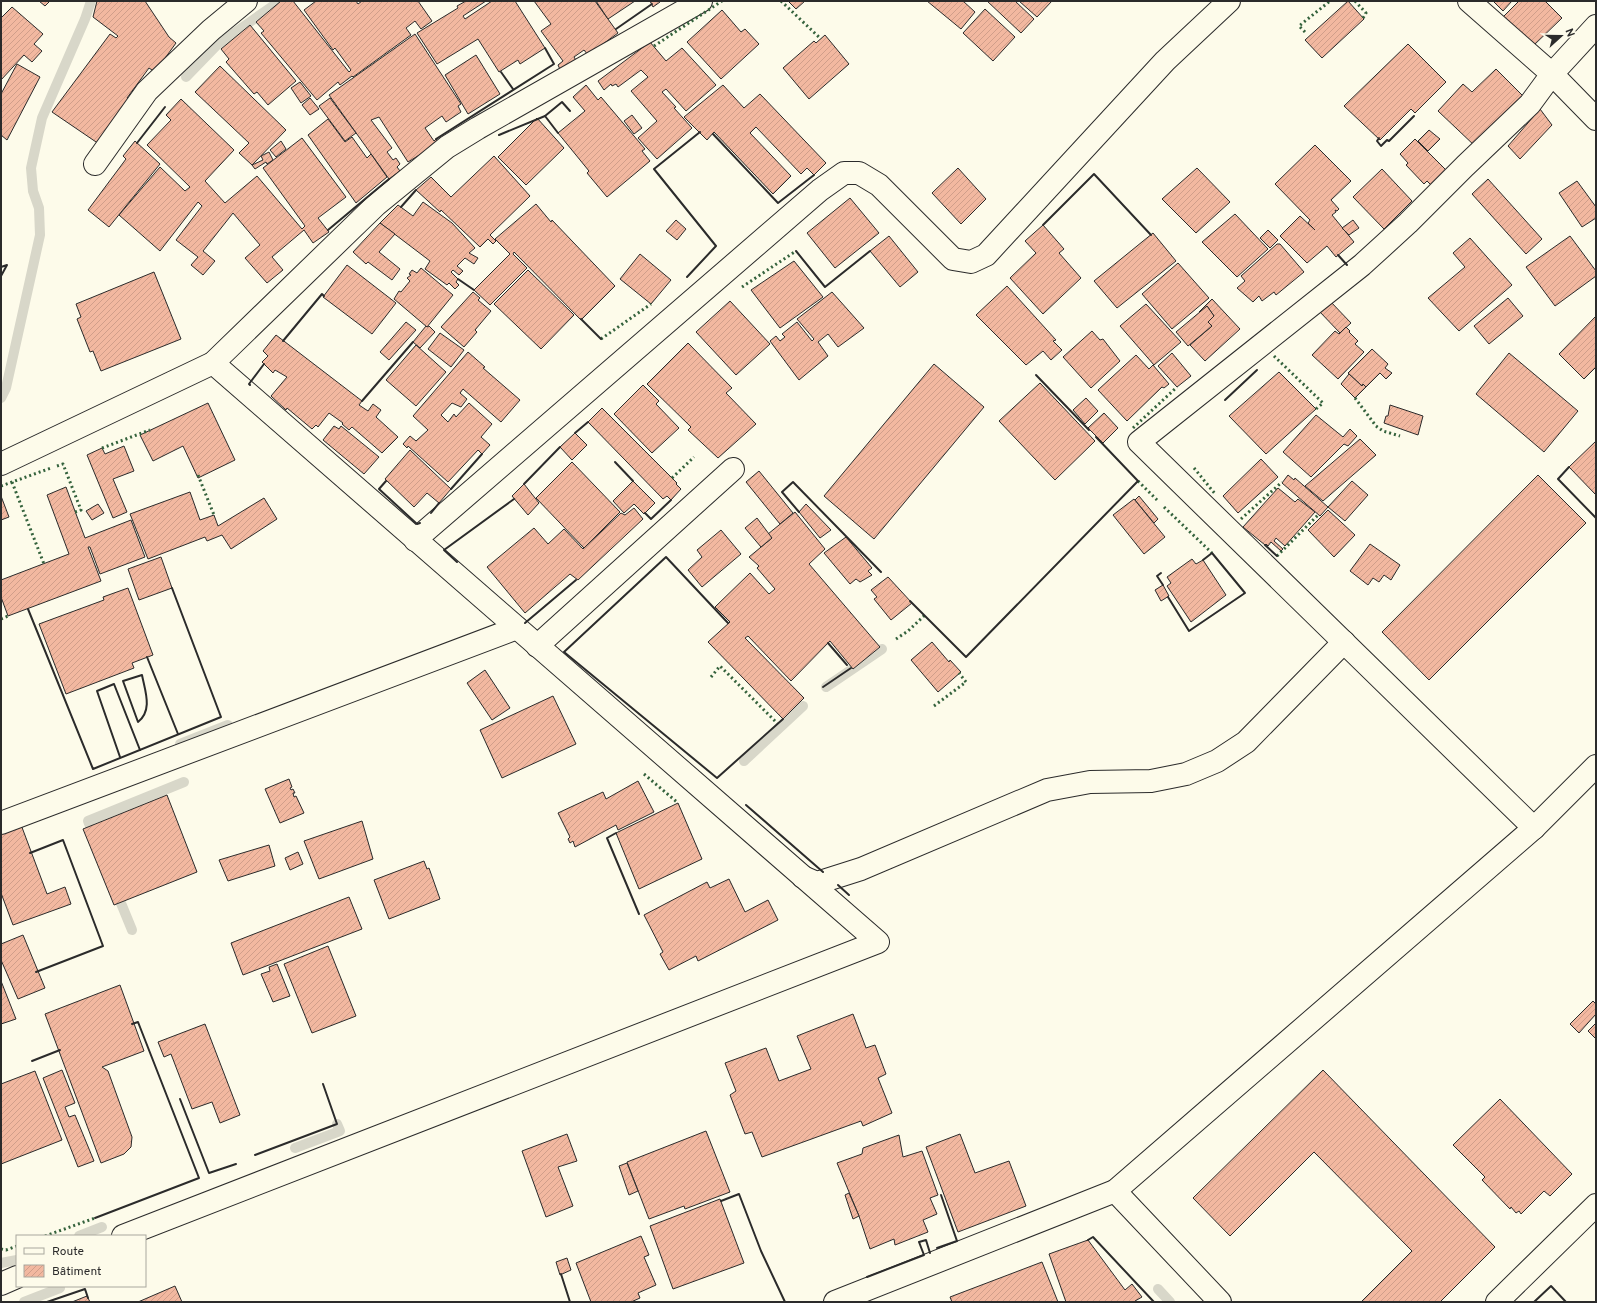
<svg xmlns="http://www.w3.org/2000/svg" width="1597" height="1303" font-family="Overpass,sans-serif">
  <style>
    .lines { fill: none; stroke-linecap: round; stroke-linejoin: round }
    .stream { stroke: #d8d7c9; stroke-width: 10 }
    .building { fill: url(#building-hatch); stroke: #2b2b2b }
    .street-casing { stroke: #2b2b2b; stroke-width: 24 }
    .street { stroke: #fdfbea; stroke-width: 22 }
    .hedge { stroke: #34623c; stroke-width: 3; stroke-dasharray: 2 3; stroke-linecap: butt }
    .wall { stroke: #2b2b2b; stroke-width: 2 }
  </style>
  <defs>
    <pattern id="building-hatch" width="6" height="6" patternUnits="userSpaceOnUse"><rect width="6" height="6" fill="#f2b8a0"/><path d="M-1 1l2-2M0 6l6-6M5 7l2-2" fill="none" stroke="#d09e8a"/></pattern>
  </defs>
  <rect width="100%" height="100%" fill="#fdfbea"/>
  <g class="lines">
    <g class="stream">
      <polyline points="186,77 217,45 280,1"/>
      <polyline points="1,398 6,388 40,235 39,208 33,191 31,168 42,118 85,19 91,1"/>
      <polyline points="826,687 882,649"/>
      <polyline points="180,744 228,725"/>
      <polyline points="744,761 803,706"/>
      <polyline points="95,839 88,821 184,782"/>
      <polyline points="116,891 132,930"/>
      <polyline points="295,1148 340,1131 337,1124"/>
      <polyline points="79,1236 102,1227"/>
      <polyline points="1,1263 17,1260"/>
      <polyline points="1158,1289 1170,1302"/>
      <polyline points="24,1302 60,1288"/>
    </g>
  </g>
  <g class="building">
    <polygon points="39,1 50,1 45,6"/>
    <polygon points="97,1 145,1 169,37 176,43 155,72 149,68 127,98 130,100 99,144 52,112 110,34 116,38 118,36 93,17"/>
    <polygon points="281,1 293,1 349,72 351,70 335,48 333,50 304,10 316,1 356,1 358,4 362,1 418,1 432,21 421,29 415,21 406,28 411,35 353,77 352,76 340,85 338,82 317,100 261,33 264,31 256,22"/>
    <polygon points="466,1 486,1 463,16 465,19 492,1 515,1 545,48 520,64 518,60 499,72 478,39 437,64 417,33 458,8 457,6"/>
    <polygon points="534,1 595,1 618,33 588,55 584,50 574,57 577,62 562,74 558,65 563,61 541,31 551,24"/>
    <polygon points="596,1 635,1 608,19"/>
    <polygon points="650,1 659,1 660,2 653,7"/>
    <polygon points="788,1 805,1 796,9"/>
    <polygon points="927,1 963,1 975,12 961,29"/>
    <polygon points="987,1 1015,1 1034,19 1021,33"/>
    <polygon points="1019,1 1052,1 1037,17"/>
    <polygon points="1348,1 1364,19 1322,58 1305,40"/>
    <polygon points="1493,1 1512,1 1503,11"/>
    <polygon points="1519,1 1545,1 1562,18 1532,47 1503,17"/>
    <polygon points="12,7 43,34 34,44 42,51 32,62 24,55 1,80 1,18"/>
    <polygon points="985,9 1015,37 993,61 963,33"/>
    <polygon points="722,10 741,32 745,29 759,44 721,79 687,42"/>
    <polygon points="250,25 296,81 268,105 257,92 254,94 226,62 229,59 221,49"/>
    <polygon points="415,34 461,104 458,106 461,112 446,122 442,116 425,128 434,141 436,139 439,143 408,162 379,117 371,120 392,148 387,152 393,160 396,158 400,164 397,167 400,171 389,179 329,95"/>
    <polygon points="825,35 849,64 809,99 783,68 814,41 816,43"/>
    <polygon points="650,42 666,61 682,48 716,85 686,111 666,89 662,92 676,107 674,108 692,128 657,159 638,138 657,121 631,91 648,77 641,70 618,87 616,84 612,86 611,84 604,90 598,81"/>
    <polygon points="1408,44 1446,82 1415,113 1411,109 1380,140 1344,106"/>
    <polygon points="476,55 500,94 468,114 445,75"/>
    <polygon points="17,64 40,77 7,140 1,135 1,94"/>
    <polygon points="220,66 286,130 252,165 239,153 249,143 195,92"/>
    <polygon points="1496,69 1526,99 1476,147 1438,111 1463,84 1472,92"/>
    <polygon points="300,82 311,96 301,103 291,88"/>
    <polygon points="586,85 598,100 601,97 645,149 642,151 650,161 607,197 587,173 589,171 558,133 585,111 573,97"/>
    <polygon points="723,85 744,108 760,94 826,163 814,175 807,168 801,174 756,127 750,133 791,176 773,194 714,132 707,140 684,117"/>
    <polygon points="310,98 319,109 310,115 302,105"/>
    <polygon points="330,98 356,133 345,141 319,106"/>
    <polygon points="181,99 234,150 205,181 225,203 257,176 302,229 305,226 263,168 302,138 346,197 318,218 329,232 313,243 304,230 272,257 283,270 267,283 245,258 260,245 233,213 203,251 215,261 203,275 191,265 198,257 176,240 202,206 198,202 160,251 119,215 160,167 185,191 190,187 147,145 171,120 166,115"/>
    <polygon points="1540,109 1552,125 1520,159 1508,146"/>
    <polygon points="632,115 642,128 634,134 624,121"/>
    <polygon points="537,118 564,148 526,185 498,157"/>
    <polygon points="328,119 345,142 352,137 367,158 371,154 387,177 356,203 308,135"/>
    <polygon points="1429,130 1440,139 1428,151 1418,141"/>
    <polygon points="1415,139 1449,173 1433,187 1427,181 1424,184 1406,165 1408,163 1400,154"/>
    <polygon points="135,141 160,164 109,227 88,210 126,159 123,156"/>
    <polygon points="281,141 286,149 276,157 270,150"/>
    <polygon points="1315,145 1351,181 1331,200 1339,209 1337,211 1335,210 1336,212 1332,215 1354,242 1336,257 1327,246 1307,263 1280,236 1300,216 1315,230 1308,223 1310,220 1275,184"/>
    <polygon points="269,152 273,160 267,164 266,162 255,169 252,165 263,160 261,156"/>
    <polygon points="494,156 530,196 490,235 496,241 493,244 488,239 480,247 441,210 440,212 416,190 431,177 451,197"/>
    <polygon points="958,168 986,199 961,224 932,193"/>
    <polygon points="1197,168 1230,202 1196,233 1162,199"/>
    <polygon points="1382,169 1412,201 1384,229 1353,197"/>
    <polygon points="1488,179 1542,239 1526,254 1472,194"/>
    <polygon points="1577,181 1596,207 1596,218 1582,227 1559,193"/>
    <polygon points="850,198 879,233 835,268 807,233"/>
    <polygon points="423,202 452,223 475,248 469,253 478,258 474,264 465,258 457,266 463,271 459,275 453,270 451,272 458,279 456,282 459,285 455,289 449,283 447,285 425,269 430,261 380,223 398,205 413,216"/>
    <polygon points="536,204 551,222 552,220 615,286 581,320 514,252 513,254 527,268 490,305 474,290 510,254 495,239"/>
    <polygon points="1235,214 1268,249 1237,277 1202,242"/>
    <polygon points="676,220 686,229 677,240 666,231"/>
    <polygon points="1353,220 1359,228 1349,235 1342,228"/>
    <polygon points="380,223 395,234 379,252 400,269 392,280 368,262 366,264 353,252"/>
    <polygon points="1043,225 1064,249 1059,253 1081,278 1043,314 1010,278 1036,253 1025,241"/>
    <polygon points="1268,230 1278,240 1270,248 1260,238"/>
    <polygon points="1153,233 1176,261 1117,308 1094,281"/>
    <polygon points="889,236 918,272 900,287 870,251"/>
    <polygon points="1570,236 1596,271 1596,276 1555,306 1526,267"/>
    <polygon points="1470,238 1512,285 1459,331 1428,298 1465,267 1453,253"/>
    <polygon points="1277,244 1280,244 1304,272 1276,295 1274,292 1262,301 1259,296 1253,302 1237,288 1245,281 1241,276"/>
    <polygon points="640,254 671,280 651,304 620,279"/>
    <polygon points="794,261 823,297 780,328 751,290"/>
    <polygon points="1178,263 1209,298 1172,329 1142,294"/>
    <polygon points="347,265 396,303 372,334 323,297"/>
    <polygon points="421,268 453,295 427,327 394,299 399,291 401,292 410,281 407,278 411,275 409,274 412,270 417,273"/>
    <polygon points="528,270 574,315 541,349 494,304"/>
    <polygon points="154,272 181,339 101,371 93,351 90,352 77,319 81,317 76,304"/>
    <polygon points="1007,286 1056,340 1053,341 1062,350 1051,360 1043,351 1026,365 976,315"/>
    <polygon points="473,292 480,298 478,300 491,311 475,330 477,332 464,347 441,327"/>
    <polygon points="832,292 864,328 838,347 828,334 818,342 828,356 799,380 770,341 776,336 780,341 785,337 782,334 797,322 812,341 814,339 797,319"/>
    <polygon points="1508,298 1523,316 1489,344 1474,326"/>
    <polygon points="1212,299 1240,329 1205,361 1190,345 1212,326 1208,322 1214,316 1207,306 1201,313 1199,312"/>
    <polygon points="730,301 770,344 736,375 696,332"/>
    <polygon points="1330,301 1351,323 1340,333 1319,311"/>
    <polygon points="1146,304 1181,342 1154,365 1120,326"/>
    <polygon points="1207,306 1214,316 1208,322 1212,326 1188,346 1176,332"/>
    <polygon points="1596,316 1596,367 1584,379 1559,354"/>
    <polygon points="406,322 416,330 389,360 380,352"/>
    <polygon points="426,326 427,327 429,326 435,332 420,348 413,342"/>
    <polygon points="1346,327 1350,331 1349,332 1358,341 1355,344 1364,352 1338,379 1312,355 1335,331 1339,334"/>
    <polygon points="1092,331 1100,340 1103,339 1120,361 1091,388 1063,357"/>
    <polygon points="440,333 464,350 451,367 428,349"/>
    <polygon points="276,335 362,401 359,405 368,411 373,404 381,410 376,417 398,437 382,453 352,427 349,430 342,424 343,423 329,413 318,427 316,425 312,429 287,408 286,410 271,396 287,377 275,370 273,373 262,362 268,356 263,351"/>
    <polygon points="688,343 732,388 726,393 756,424 718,458 688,430 691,427 647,384"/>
    <polygon points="416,345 446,372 416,406 386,380"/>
    <polygon points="1372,349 1388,364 1385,368 1392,373 1386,379 1380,373 1366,387 1363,384 1362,386 1348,373"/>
    <polygon points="468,352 485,367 483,368 520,400 501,422 463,389 460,393 467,399 461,407 452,403 441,415 448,422 454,414 456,417 469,403 492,424 481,437 490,445 482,454 478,450 448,482 408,446 407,448 403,444 410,436 416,441 428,430 413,416"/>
    <polygon points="1172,353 1191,376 1177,387 1158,366"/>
    <polygon points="1509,353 1578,411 1544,452 1476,394"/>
    <polygon points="1136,355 1149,369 1153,365 1169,384 1164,388 1162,387 1127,421 1098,390"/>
    <polygon points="934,364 984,407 874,539 824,496"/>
    <polygon points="1279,372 1316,409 1266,454 1229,416"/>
    <polygon points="1349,374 1362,386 1363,384 1366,387 1355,398 1341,384"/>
    <polygon points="1040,383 1095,441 1055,480 999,421"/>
    <polygon points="643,385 659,401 656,404 679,428 652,453 614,414"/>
    <polygon points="1086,398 1098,411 1085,424 1073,410"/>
    <polygon points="208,403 235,460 198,478 183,446 153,461 140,435"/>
    <polygon points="1390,405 1423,416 1418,435 1384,423 1386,416 1388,416"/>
    <polygon points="602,408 677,483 676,484 681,489 671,500 667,496 663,499 588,422"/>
    <polygon points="1104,413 1118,428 1103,443 1088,428"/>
    <polygon points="1316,415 1343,437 1350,429 1357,436 1348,446 1344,444 1311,477 1283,452"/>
    <polygon points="334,426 339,429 341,426 379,457 364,474 323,440"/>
    <polygon points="575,433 587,445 572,460 560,447"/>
    <polygon points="1360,439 1376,455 1323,501 1305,486"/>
    <polygon points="1596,441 1596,495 1569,467"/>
    <polygon points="124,446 134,471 113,479 127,512 113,518 87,455 102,448 105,454"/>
    <polygon points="410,450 451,489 439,503 427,493 414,507 385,479"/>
    <polygon points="1261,459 1278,477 1238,513 1223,496"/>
    <polygon points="572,462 620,512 584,548 536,498"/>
    <polygon points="759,471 793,513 780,524 746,482"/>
    <polygon points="1288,475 1294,480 1295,478 1328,507 1320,516 1282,483"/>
    <polygon points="1538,475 1586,523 1429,680 1382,632"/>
    <polygon points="633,481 655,503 644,514 634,504 624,513 613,501"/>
    <polygon points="1352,481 1368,495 1345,521 1328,507"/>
    <polygon points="524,484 539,503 528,515 512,496"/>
    <polygon points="66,487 85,538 131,520 145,557 100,574 90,547 88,547 101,581 8,616 1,597 1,580 69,554 47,495"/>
    <polygon points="1278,488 1295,502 1298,499 1315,512 1285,546 1276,538 1274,541 1283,549 1281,551 1271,542 1268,546 1266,544 1265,545 1243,527"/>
    <polygon points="190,492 200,520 214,515 218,526 264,498 277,519 231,549 222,535 207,541 205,537 148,559 130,514"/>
    <polygon points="1,496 9,517 1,520"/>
    <polygon points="1139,496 1158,519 1154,523 1135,500"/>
    <polygon points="1134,499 1165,537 1144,554 1113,515"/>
    <polygon points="98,504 104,513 92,520 86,511"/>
    <polygon points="806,504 831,530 820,538 799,512"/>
    <polygon points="634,508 643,519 578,580 570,574 525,613 487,567 534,528 548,544 564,529 583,549 621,513 625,515"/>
    <polygon points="1328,510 1355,535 1334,557 1308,530"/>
    <polygon points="795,512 825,549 809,564 880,647 853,669 830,641 791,681 748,636 745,638 804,698 783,719 708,642 730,622 715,607 750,573 769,594 775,589 757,568 759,566 749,557 772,538 768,534"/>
    <polygon points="757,518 772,538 761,547 745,528"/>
    <polygon points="721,530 741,554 702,587 688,570 702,557 697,550"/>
    <polygon points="846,537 872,568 868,571 872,575 860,582 856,579 850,584 824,553"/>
    <polygon points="1370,544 1400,565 1391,580 1384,575 1379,582 1373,578 1368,585 1350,571"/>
    <polygon points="161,557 172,588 139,600 128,569"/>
    <polygon points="1192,559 1196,564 1203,560 1226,595 1191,622 1167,586 1171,583 1167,577"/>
    <polygon points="888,577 912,603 891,620 874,599 877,597 871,590"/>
    <polygon points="1163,585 1169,596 1161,601 1155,590"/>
    <polygon points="128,588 153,655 132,663 134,668 66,694 39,624 104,600 103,597"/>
    <polygon points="932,642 949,662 950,660 961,672 938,692 911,660"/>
    <polygon points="485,670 510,708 492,720 467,683"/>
    <polygon points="553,696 576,744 502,778 480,730"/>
    <polygon points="289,779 292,787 290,788 291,790 293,789 295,793 293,793 294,797 296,796 304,813 280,823 265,789"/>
    <polygon points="638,781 654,812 618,830 616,825 575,847 573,841 570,843 568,839 570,837 558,813 603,792 606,799"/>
    <polygon points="167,795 197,872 114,905 83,829"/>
    <polygon points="678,803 702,859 639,889 616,833"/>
    <polygon points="362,821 373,859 319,879 304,841"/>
    <polygon points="20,822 47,894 65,887 71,904 13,925 1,893 1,829"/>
    <polygon points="269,845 275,866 228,881 219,860"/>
    <polygon points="298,852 303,864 290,870 285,858"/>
    <polygon points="424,861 427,869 429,868 440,899 389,919 374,880"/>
    <polygon points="729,879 745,912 768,900 778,920 698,961 696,956 669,970 660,954 663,952 644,915 707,882 710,888"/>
    <polygon points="349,897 362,929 243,975 231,943"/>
    <polygon points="23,935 45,988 18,999 1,960 1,944"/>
    <polygon points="328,946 356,1016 312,1033 284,964"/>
    <polygon points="277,964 290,996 273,1002 261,974 270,971 269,967"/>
    <polygon points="1,981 16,1019 1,1024"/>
    <polygon points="120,985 144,1051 102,1067 108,1071 132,1137 131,1147 124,1154 101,1163 45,1014"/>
    <polygon points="1593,1001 1596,1004 1596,1014 1579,1033 1570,1024"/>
    <polygon points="853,1014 866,1048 875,1045 886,1074 878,1078 892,1113 863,1126 861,1121 762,1157 752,1132 745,1134 730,1095 736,1091 725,1063 766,1048 779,1081 811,1069 797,1036"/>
    <polygon points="1596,1023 1596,1039 1588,1031"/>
    <polygon points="205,1024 240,1115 220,1123 212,1102 192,1109 171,1054 164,1057 158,1042"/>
    <polygon points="62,1070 75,1103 65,1107 69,1117 75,1115 94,1161 78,1167 43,1078"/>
    <polygon points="1323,1070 1495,1247 1440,1302 1361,1302 1412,1251 1314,1152 1230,1236 1193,1198"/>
    <polygon points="35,1071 62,1140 1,1164 1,1084"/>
    <polygon points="1500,1099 1572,1174 1550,1196 1544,1191 1521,1214 1519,1211 1516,1213 1511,1207 1510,1209 1482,1180 1485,1177 1453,1145"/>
    <polygon points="706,1131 730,1192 685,1209 684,1206 649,1219 627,1162"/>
    <polygon points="567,1134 577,1161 558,1167 573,1206 546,1217 522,1151"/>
    <polygon points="960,1134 975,1173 1009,1161 1026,1206 958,1232 926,1147"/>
    <polygon points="899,1135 903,1157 922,1151 938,1195 930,1198 937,1214 923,1220 928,1232 895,1245 894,1239 870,1249 859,1216 837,1163 862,1154 863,1148"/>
    <polygon points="627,1163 638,1191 629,1195 619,1166"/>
    <polygon points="849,1193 859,1216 853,1219 845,1195"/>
    <polygon points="720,1199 744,1263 673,1289 650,1226"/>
    <polygon points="641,1236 649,1255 644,1257 656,1285 638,1293 640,1298 631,1302 591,1302 576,1263"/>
    <polygon points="1088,1240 1125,1290 1132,1284 1142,1297 1135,1301 1136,1302 1066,1302 1049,1254"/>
    <polygon points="567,1258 571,1270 560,1275 556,1262"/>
    <polygon points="1042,1262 1058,1302 952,1302 950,1297"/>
    <polygon points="175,1286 182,1302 138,1302"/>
    <polygon points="87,1296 90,1302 72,1302"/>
  </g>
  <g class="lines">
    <defs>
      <g id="street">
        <polyline points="1469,1 1552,74 1530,104 1465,166 1408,223 1362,265 1139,442 1534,828"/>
        <polyline points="1596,26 1552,74 1596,119"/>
        <polyline points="95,164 147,91 211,30 246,1"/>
        <polyline points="1,464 213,363 376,205 447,147 478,128 701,1"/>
        <polyline points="415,540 820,190 844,173 859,173 879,185 953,259 971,262 986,255 1165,61 1229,1"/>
        <polyline points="537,646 733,469"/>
        <polyline points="1,823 517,628"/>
        <polyline points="803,877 817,883 861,869 1047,790 1090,782 1151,781 1186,774 1217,761 1246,742 1344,642"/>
        <polyline points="1115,1191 1220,1302"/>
        <polyline points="123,1236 878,942 213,363"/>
        <polyline points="1,1284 17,1277"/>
        <polyline points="835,1302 1115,1191 1534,828 1596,766"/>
        <polyline points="1497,1302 1596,1205"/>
      </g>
    </defs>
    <use href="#street" class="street-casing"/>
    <use href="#street" class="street"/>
    <g class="hedge">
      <polyline points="781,1 821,39"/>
      <polyline points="1355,1 1366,13 1363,18"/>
      <polyline points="1305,32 1299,26 1330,1"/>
      <polyline points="654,46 722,1"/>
      <polyline points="742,287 796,251"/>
      <polyline points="601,339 651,304"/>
      <polyline points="1274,356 1323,403 1316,409"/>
      <polyline points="1355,398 1376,426 1383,431 1400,436"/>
      <polyline points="1133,428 1177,387"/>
      <polyline points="102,448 150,430"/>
      <polyline points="57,466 63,464 81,510 75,512"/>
      <polyline points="1194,468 1216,495"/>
      <polyline points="198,475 214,515"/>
      <polyline points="672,478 694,457"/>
      <polyline points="1138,481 1157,500"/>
      <polyline points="12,482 44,564"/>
      <polyline points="1,486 51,468"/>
      <polyline points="1164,507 1212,553"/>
      <polyline points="1241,519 1282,482"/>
      <polyline points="1277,556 1319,514"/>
      <polyline points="1,619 8,616"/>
      <polyline points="896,639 908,631 925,615"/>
      <polyline points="711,677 720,666 778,724"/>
      <polyline points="934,706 966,682 959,673"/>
      <polyline points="644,774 678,803"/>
      <polyline points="45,1236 95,1218"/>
      <polyline points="1,1249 6,1250 17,1246"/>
    </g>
    <g class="wall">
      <polyline points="616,29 652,4"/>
      <polyline points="501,72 513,89"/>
      <polyline points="545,116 558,133"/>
      <polyline points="713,134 778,203 814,175"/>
      <polyline points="499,135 545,116 562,102 570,111"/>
      <polyline points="1379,138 1377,141 1381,146 1387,140 1389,141 1414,116"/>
      <polyline points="436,139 554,64 545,48"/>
      <polyline points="137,143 165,107"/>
      <polyline points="401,207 416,190"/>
      <polyline points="1043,225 1094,174 1151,235"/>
      <polyline points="328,230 389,179"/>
      <polyline points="796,251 825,287 870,251"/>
      <polyline points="1338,255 1347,265"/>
      <polyline points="1,267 7,265 1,276"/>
      <polyline points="687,277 716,246 654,169 700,132"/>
      <polyline points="458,279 474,290"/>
      <polyline points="581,319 601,339"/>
      <polyline points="283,341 322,294 324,296"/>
      <polyline points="1036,375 1089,430"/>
      <polyline points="250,385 249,384 264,364"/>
      <polyline points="1225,400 1257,370"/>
      <polyline points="362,401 413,342"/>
      <polyline points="575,433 588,422"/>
      <polyline points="615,462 633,481"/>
      <polyline points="1569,467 1558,479 1596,518"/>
      <polyline points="386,481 379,489 417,524 420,523"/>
      <polyline points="524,484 560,447"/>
      <polyline points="451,489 482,454"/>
      <polyline points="799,512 782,492 793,482 881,572"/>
      <polyline points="431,513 439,503"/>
      <polyline points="645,513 651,519 671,500"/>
      <polyline points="1265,545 1277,556"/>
      <polyline points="457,562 444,550 514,499"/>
      <polyline points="1161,573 1157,576 1163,585"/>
      <polyline points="1168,597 1189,631 1245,593 1212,553 1203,560"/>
      <polyline points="910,601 966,657 1138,481 1096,437"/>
      <polyline points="28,609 93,769 221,717 172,588"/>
      <polyline points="525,623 576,580"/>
      <polyline points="728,623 666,557 564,652 717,778 783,719"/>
      <polyline points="828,643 847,665"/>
      <polyline points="147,657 178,734"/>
      <path d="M142 675C145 691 153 710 138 722L123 681Z"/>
      <polyline points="823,687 851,668"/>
      <polyline points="120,757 97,691 114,684 140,750"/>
      <polyline points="746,805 823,872"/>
      <polyline points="616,833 607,838 639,914"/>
      <polyline points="30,853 63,840 103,946 36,972"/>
      <polyline points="838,885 849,895"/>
      <polyline points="32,1061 60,1050"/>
      <polyline points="180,1099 209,1173 236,1164"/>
      <polyline points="255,1155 337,1124 323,1084"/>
      <polyline points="721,1201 739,1194 761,1251 785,1302"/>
      <polyline points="95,1218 199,1178 138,1022 132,1024"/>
      <polyline points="1088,1240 1093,1237 1154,1302"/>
      <polyline points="937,1248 957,1241 941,1195"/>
      <polyline points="561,1274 570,1302"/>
      <polyline points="867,1277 924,1255 919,1242 926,1240 930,1253"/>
      <polyline points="47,1302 85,1289 88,1298"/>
      <polyline points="1534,1302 1551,1286 1566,1302"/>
    </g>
  </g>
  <rect width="1597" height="1303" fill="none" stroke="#2b2b2b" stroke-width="4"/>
  <rect x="16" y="1235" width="130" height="52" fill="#fdfbea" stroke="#a9a89e"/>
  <rect x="24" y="1248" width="20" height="6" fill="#fdfbea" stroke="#a9a89e"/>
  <text x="52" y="1255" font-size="12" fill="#2b2b2b">Route</text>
  <rect x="24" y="1265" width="20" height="12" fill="url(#building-hatch)" stroke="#a9a89e"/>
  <text x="52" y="1275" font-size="12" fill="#2b2b2b">Bâtiment</text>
  <g transform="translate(1561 36) rotate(69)" stroke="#fdfbea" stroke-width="3" paint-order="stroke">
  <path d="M0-3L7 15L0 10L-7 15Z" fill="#2b2b2b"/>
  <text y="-6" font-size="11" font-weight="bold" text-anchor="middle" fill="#2b2b2b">N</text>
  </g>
</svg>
